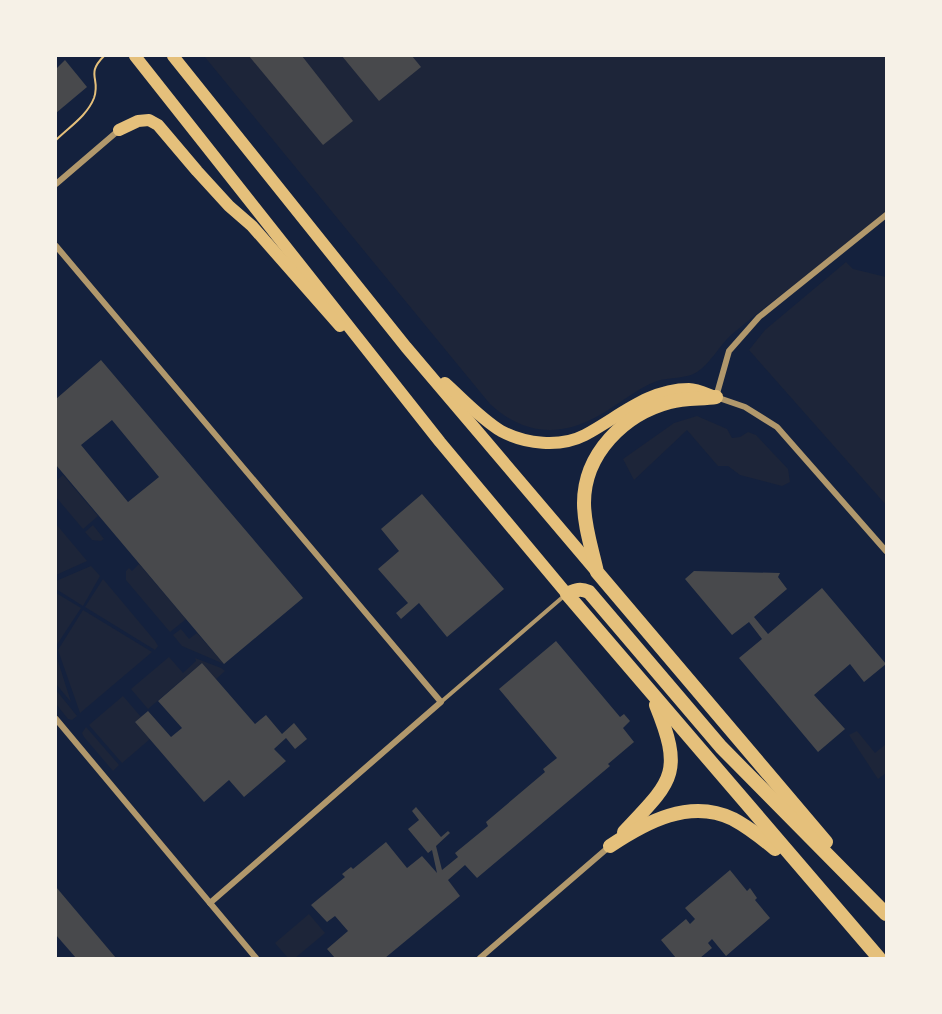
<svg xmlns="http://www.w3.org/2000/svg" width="942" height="1014" font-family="'Roboto Condensed',sans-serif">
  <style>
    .green { fill: #1d2539 }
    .building { fill: #48494c; fill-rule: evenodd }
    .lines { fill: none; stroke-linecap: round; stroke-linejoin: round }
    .path { stroke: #e5c07b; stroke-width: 2 }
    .service { stroke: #b1986c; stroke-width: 4 }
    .minor { stroke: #b1986c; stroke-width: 6 }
    .trunk { stroke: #e5c07b; stroke-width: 12 }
    .motorway { stroke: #e5c07b; stroke-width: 14 }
  </style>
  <rect width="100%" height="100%" fill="#14213d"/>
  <g class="green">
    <path d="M204 56H886V214C835 255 781 293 731 335 720 345 709 365 697 372 687 379 669 377 657 381 636 389 618 405 598 416 559 438 522 434 490 404Z"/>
    <polygon points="846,262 853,269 886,277 886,505 749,350 765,330"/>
    <polygon points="697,416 727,429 732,438 740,437 748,432 756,435 788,469 790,482 782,486 740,475 728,466 718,466 687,430 634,480 623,459 674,423"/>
    <polygon points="63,475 98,516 83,529 56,497 56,481"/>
    <polygon points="56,524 87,561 56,575"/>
    <polygon points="93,525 104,539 101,541 92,540 85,532"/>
    <polygon points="139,564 186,619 170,632 126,580 126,571 129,568 132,571"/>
    <polygon points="91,566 100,576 83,606 56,589 56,581"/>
    <polygon points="103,579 155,641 158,646 155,650 85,607"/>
    <polygon points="56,593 81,608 56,646"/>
    <polygon points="83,610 152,652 80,713 58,650"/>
    <polygon points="181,629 189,639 197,633 224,664 182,646 173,635"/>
    <polygon points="56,655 71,702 56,684"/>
    <polygon points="169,657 183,673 196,661 195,658 221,668 225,671 216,679 202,663 148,709 131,689"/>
    <polygon points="56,690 77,716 72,720 68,719 56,704"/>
    <polygon points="123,696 141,717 135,722 150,739 122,763 89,725"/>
    <polygon points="86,727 119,765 113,771 84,737 82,733"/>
    <polygon points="857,731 875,753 886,744 886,773 878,779 849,735"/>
    <polygon points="309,914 325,933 295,958 288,958 275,943"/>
  </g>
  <g class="building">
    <polygon points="249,56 302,56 353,121 323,145"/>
    <polygon points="342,56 412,56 421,67 379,101"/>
    <polygon points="65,60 87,87 56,113 56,69"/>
    <path d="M101 360 303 598 224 664 56 465V399ZM112 420 159 477 128 502 81 445Z"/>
    <polygon points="422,494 504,589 447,637 419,603 401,619 396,613 408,603 378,569 399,551 381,529"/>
    <polygon points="694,571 780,573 778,577 787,589 754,617 768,634 822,588 886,664 864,682 850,664 814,695 845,729 818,752 739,658 762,639 749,622 732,635 685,579"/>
    <polygon points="556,641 620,717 624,714 630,721 623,728 634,742 608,764 610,766 477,878 465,865 448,880 460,896 385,958 335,958 327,949 348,931 335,916 327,922 311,905 345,877 342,874 351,867 353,869 386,842 407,868 422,856 437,873 432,850 428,853 408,829 419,820 412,811 416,807 441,837 448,831 450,833 436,846 442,870 458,857 455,853 488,826 486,822 545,772 543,769 557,758 499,689"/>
    <polygon points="202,663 255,724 266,715 282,734 294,723 307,739 295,749 286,738 274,749 286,761 244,797 229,780 204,802 135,722 148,711 171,737 182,728 158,701"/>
    <polygon points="730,870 747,891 750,888 757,898 755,900 770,918 726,956 712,939 708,943 712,948 700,958 676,958 661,940 686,919 690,924 695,919 685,908"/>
    <polygon points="56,887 116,958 76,958 56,935"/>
  </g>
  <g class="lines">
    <path class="path" d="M56 140C69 127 87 116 94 98 101 78 85 75 104 56"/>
    <polyline class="service" points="441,702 564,596"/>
    <g class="minor">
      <polyline points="56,184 119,130"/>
      <polyline points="886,215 759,317 729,351 716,397 745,407 777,427 886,551"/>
      <polyline points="56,246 441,702 210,903"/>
      <polyline points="56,719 256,958"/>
      <polyline points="480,958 610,846"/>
    </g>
    <g class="trunk">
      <polyline points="135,56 440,442 567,594"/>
      <polyline points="173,56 406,347 597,572"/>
      <polyline points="119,130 138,121 149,120 158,125 197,171 229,206 252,226 340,326"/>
      <path d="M445 383C463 399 480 418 501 431 525 444 560 448 585 435 619 417 648 389 689 389 697 389 707 394 715 397"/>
    </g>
    <g class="motorway">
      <path d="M716 397C702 399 684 398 670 402 624 414 584 454 584 503 584 526 592 549 597 572L826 842"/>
      <path d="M624 832C672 781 684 774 656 705"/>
      <path d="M610 846C646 822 690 798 733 819 748 827 762 838 775 849"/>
      <path d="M879 958 567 594C576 590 580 588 589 592L721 747 886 914"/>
    </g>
  </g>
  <rect width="942" height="1014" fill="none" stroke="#f6f1e7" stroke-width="114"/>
</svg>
